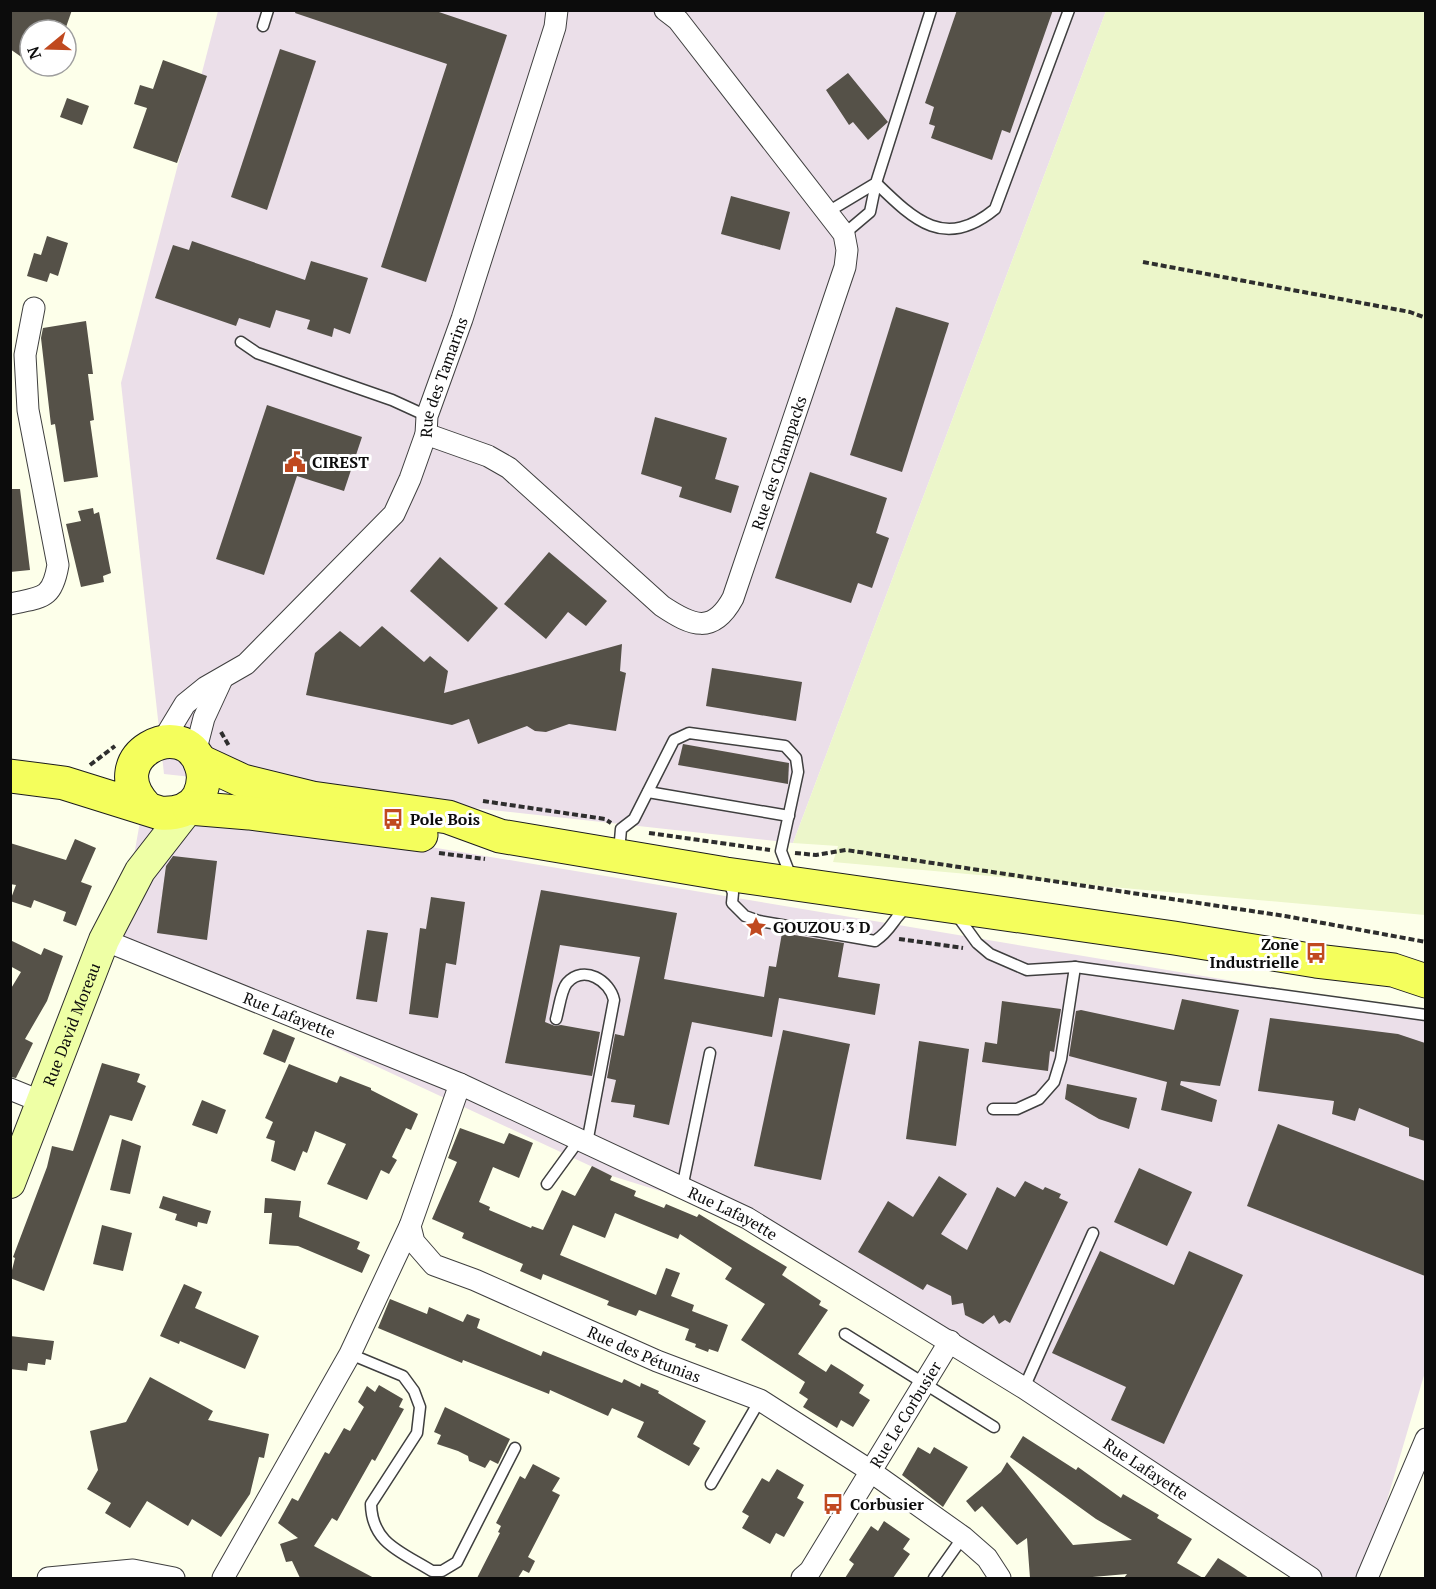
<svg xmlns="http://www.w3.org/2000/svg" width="1436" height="1589" font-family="'PT Serif',serif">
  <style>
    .industrial { fill: #ebdfe9 }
    .farmland { fill: #ecf6ca }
    .building { fill: #555148 }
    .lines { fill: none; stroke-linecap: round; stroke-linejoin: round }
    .lane-casing { stroke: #3f3f3f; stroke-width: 13 }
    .street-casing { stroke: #3f3f3f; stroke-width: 23 }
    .secondary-casing { stroke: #2e2e2e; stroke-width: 32 }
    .primary-casing { stroke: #1d1d1d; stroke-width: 35 }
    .path { stroke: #2e2e2e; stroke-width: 4; stroke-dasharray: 6 3; stroke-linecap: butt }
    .lane { stroke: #fff; stroke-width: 10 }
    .street { stroke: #fff; stroke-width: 21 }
    .secondary { stroke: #eeffa5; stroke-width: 30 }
    .primary { stroke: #f4fe5c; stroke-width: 33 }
    .labels { text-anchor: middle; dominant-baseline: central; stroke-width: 6; stroke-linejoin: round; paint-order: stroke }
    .street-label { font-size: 16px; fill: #0c0c0c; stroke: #fff }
    .poi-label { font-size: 16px; font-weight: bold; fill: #0c0c0c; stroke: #fff; text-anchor: start }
  </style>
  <rect width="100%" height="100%" fill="#fdffea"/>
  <g class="industrial">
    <polygon points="218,11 1106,11 793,843 164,774 121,383"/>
    <polygon points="144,799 1425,1013 1425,1372 1364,1578 1300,1578 747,1218 612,1176 118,946"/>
  </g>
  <polygon class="farmland" points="1106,11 1425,11 1425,915 833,862 838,846 793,843"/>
  <g class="building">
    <polygon points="10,10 72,10 65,30 30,30 30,63 10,49"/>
    <polygon points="296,10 433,10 507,35 426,282 381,267 447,64 295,13"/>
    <polygon points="957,10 1053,10 1010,133 1002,130 992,160 931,138 935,126 929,124 934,107 925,103"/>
    <polygon points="280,49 316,61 267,210 231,197"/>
    <polygon points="163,60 207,76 177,163 133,148 147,108 134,104 140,85 153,89"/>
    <polygon points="848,73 888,122 868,140 853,122 849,125 826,90"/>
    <polygon points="67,98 89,106 82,125 60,117"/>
    <polygon points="731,196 790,212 780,250 721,234"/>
    <polygon points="47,236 68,243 58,276 50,273 47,282 27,276 34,253 41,255"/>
    <polygon points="192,241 305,280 311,261 368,278 350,334 334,328 332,337 307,329 310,320 276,310 270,328 239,318 236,326 155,298 173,245 189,250"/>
    <polygon points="896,307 949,323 902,472 850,455"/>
    <polygon points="86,321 93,374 88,374 94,420 90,421 98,477 64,482 55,424 51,425 41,338 43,328"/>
    <polygon points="267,405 362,437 344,491 297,476 264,575 216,559"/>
    <polygon points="655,417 727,438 715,479 739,486 731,513 679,497 682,487 641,474"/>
    <polygon points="810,472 887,498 876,533 889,538 872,588 858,583 851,603 775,578"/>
    <polygon points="10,489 20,489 30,570 10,572"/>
    <polygon points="93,508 94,514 99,512 111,573 103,576 104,582 81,587 66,524 81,521 78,511"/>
    <polygon points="549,552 607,601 586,626 568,612 546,639 504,604"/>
    <polygon points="440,557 498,608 468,642 410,591"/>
    <polygon points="382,626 424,662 430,656 448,671 444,693 622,644 620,671 626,673 616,731 569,724 546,732 535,731 527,726 478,744 469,719 452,725 306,695 315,653 340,631 360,647"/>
    <polygon points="712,668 802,682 796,721 706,706"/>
    <polygon points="683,744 789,763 788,784 678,765"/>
    <polygon points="75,839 96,848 81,882 92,886 76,926 63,921 66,912 34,900 31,908 10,901 16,885 10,884 10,843 66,860"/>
    <polygon points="173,856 217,861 207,940 157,933 166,866"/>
    <polygon points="541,890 677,913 664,979 764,997 769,966 776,967 782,933 844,943 838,977 880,984 875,1015 779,998 772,1037 692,1022 669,1125 633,1117 635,1105 611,1102 616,1080 607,1078 615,1034 624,1036 640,957 560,945 545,1022 555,1026 561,1025 600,1032 592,1076 505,1063"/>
    <polygon points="431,897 465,902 456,965 446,963 438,1018 409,1014 420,928 426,929"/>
    <polygon points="367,930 388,933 377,1002 356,999"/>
    <polygon points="10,940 41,955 44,948 63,956 47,1001 25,1039 33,1043 16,1078 10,1077 10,990 21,972 10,966"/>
    <polygon points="1182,999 1239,1010 1220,1086 1181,1081 1180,1085 1217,1100 1212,1122 1161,1110 1167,1082 1069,1056 1076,1011 1081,1010 1174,1030"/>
    <polygon points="1002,1001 1061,1009 1054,1052 1050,1051 1048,1071 982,1062 985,1042 997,1044"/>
    <polygon points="1270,1018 1398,1034 1425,1043 1425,1141 1409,1136 1409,1128 1359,1108 1355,1121 1332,1114 1334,1101 1258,1091"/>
    <polygon points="273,1029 295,1038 285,1063 263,1054"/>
    <polygon points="783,1030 850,1044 821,1180 754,1166"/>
    <polygon points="919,1041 969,1049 956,1146 906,1139"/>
    <polygon points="102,1063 140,1074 137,1082 146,1086 132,1121 110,1115 44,1291 10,1278 15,1258 13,1257 47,1167 52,1146 73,1151"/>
    <polygon points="289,1064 337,1083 340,1076 371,1088 371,1090 418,1114 411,1130 406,1128 392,1157 397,1160 389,1174 381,1170 367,1200 327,1184 346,1144 315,1131 307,1153 303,1151 295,1171 271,1161 275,1141 266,1138 273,1122 265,1118"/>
    <polygon points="1067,1084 1137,1098 1129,1129 1099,1119 1065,1099"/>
    <polygon points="202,1100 226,1110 217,1134 192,1125"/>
    <polygon points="1278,1124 1425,1181 1425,1276 1247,1206"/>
    <polygon points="460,1128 504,1144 509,1133 533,1143 519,1178 493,1167 479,1202 490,1207 489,1210 531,1228 532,1226 543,1230 562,1190 575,1196 592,1166 612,1176 610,1180 636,1191 634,1196 664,1208 666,1204 697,1217 699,1214 787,1267 782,1275 821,1301 819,1305 828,1310 798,1354 826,1372 831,1364 844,1372 864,1385 859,1393 870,1400 853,1427 841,1420 837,1428 803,1407 808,1399 799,1393 805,1382 741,1340 765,1304 725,1279 732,1268 680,1234 678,1239 615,1213 605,1238 573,1225 560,1255 656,1295 666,1268 680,1273 671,1296 694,1305 692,1311 728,1325 718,1352 709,1349 708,1352 695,1347 696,1344 685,1340 689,1329 639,1310 636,1316 607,1305 609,1301 543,1274 541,1280 520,1271 523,1264 462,1238 464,1233 432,1219 457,1162 448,1158"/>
    <polygon points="122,1139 141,1146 130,1194 110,1190"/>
    <polygon points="1139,1168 1192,1192 1167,1246 1114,1222"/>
    <polygon points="939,1176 967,1194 941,1234 967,1250 997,1187 1015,1197 1025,1181 1043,1190 1045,1187 1061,1194 1059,1198 1068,1202 1010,1323 1005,1320 999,1324 994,1315 983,1324 965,1315 963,1303 952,1305 951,1296 927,1284 923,1290 858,1252 888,1201 913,1217"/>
    <polygon points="163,1196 211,1211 207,1224 198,1222 197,1227 175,1220 177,1214 159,1208"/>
    <polygon points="265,1198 301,1201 299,1217 360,1242 357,1249 370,1255 362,1273 298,1246 269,1244 272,1213 264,1213"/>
    <polygon points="102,1225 132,1233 123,1271 93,1264"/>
    <polygon points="1100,1251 1174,1285 1189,1251 1243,1275 1164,1444 1111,1420 1126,1387 1052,1353"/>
    <polygon points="184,1284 202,1292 195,1308 259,1336 245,1369 180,1341 179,1344 160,1336"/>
    <polygon points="390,1299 427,1314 429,1307 463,1322 467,1314 480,1319 477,1328 541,1356 543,1351 622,1383 624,1379 640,1387 641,1383 659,1391 658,1393 706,1421 693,1444 700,1448 689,1466 637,1437 644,1422 612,1408 608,1416 550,1390 549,1394 463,1360 462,1363 378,1328"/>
    <polygon points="10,1336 54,1341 51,1360 46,1359 45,1365 28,1363 27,1371 10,1369"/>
    <polygon points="150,1377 213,1411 208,1420 269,1434 264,1458 259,1457 250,1494 221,1537 192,1519 188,1526 147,1501 130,1528 105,1513 111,1503 87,1489 98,1470 90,1431 126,1422"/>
    <polygon points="379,1385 403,1399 399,1407 404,1409 375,1461 372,1459 337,1521 332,1518 314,1546 374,1578 300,1578 292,1561 286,1562 280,1544 298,1538 278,1523 292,1498 298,1501 325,1452 329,1454 344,1428 350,1431 364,1407 358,1402 367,1386 375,1392"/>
    <polygon points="445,1407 510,1439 498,1464 490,1460 485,1468 469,1461 468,1456 458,1451 437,1444 441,1435 434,1432"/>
    <polygon points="1023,1436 1076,1470 1078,1467 1121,1498 1123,1494 1159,1515 1157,1518 1192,1539 1177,1563 1203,1578 1124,1578 1127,1574 1081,1578 1030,1578 1027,1538 1017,1545 982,1506 975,1512 966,1501 1001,1472 1007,1462 1073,1545 1132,1540 1096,1519 1010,1457"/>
    <polygon points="918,1447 930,1454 934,1447 968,1467 943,1507 902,1475"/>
    <polygon points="533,1464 560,1478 552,1491 560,1495 528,1557 535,1561 529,1573 523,1570 518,1578 477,1578 500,1533 498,1532 501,1526 496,1523 520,1476 525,1479"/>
    <polygon points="777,1469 804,1485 797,1498 804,1502 784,1537 776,1533 770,1544 742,1528 749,1516 742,1512 762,1478 769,1482"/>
    <polygon points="884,1521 910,1539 903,1549 910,1554 893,1578 845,1578 854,1564 849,1560 871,1526 878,1531"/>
    <polygon points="1218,1558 1234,1568 1249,1578 1204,1578"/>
  </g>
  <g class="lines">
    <defs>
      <g id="lane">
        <polyline points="263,26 268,10"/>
        <polyline points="826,213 876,183 931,10"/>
        <path d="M844 234 870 212 876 183C915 221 945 250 995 209L1069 10"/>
        <polyline points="241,342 257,353 392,400 427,416"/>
        <polyline points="648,792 789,816"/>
        <polyline points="619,852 621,829 634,819 674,740 689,733 785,746 796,758 798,772 781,851 791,877"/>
        <path d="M728 880 733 893 732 903 745 916 759 921 875 941C893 929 892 919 908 906"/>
        <polyline points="956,914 977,943 990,954 1027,970 1075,967 1426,1015"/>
        <path d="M556 1019C559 1009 561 990 567 983 584 964 610 981 614 1000L587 1143"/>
        <polyline points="993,1109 1017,1109 1039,1099 1054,1082 1061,1059 1075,967"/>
        <polyline points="547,1184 579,1140"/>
        <polyline points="682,1188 710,1053"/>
        <polyline points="845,1334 994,1427"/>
        <path d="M350 1354 403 1376 414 1391 420 1407 417 1433 371 1504C372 1544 402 1552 432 1571H442L457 1562 515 1448"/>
        <polyline points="1024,1388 1093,1233"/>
        <polyline points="711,1484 760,1400"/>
        <polyline points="934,1578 963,1537"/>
      </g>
      <g id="street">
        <path id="s1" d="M426 434 488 456 509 468 662 606C692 626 713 635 733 598L845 267 847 250 844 234 678 20 665 10"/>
        <path d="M10 604C42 597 52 600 58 565L28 410 25 355 34 308"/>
        <path id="s2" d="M162 742 185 704 206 687 246 664 394 514 410 479 426 434 427 416 462 319 555 27 557 10"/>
        <polyline points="195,753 204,718 222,679"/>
        <path id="s3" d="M104 940 460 1084 747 1218 1024 1388 1311 1578"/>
        <path id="s4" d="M460 1084 410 1226 414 1242 434 1265 475 1280 657 1361 760 1400 863 1466 963 1537 987 1558 1000 1578"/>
        <polyline points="10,1089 42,1102"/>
        <polyline points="48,1578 133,1570 174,1578"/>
        <polyline points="223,1578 350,1354 410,1226"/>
        <path id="s5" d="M802 1578 810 1571 950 1341"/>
        <polyline points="1367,1578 1426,1439"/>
      </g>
      <g id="secondary">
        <path id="s6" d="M10 1183 104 940 140 871 189 808"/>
      </g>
      <g id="primary">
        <polyline points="200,761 243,781 312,798 448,817 500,836 726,874 1174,938 1316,961 1393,970 1426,981"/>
        <path d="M10 776 64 783 160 813C175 814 191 811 199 796 204 785 205 775 201 765 184 713 98 757 146 807"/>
        <polyline points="189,808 249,813 421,835"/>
      </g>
    </defs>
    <use href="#lane" class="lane-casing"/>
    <use href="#street" class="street-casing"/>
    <use href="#secondary" class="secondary-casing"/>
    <use href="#primary" class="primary-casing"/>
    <g class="path">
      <polyline points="1143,262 1410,312 1426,318"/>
      <polyline points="221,732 229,746"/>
      <polyline points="90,765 115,746"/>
      <polyline points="483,801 605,819 611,823"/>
      <polyline points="649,833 770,850"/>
      <polyline points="439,853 485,859"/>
      <polyline points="795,853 816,855 846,850 1285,916 1426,942"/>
      <polyline points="899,939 963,948"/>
    </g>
    <use href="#lane" class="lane"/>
    <use href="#street" class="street"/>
    <use href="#secondary" class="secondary"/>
    <use href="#primary" class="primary"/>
  </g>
  <defs>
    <symbol id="civic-bare" viewBox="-9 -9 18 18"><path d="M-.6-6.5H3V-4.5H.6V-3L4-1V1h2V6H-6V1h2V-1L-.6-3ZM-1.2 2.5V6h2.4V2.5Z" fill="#c0491f" stroke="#fff" stroke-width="2.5" paint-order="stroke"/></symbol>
    <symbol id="bus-bare" viewBox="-9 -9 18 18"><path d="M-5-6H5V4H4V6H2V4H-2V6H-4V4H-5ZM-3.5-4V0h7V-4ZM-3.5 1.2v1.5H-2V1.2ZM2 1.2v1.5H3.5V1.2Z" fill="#c0491f" stroke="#fff" stroke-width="2.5" paint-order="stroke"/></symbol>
    <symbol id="sight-bare" viewBox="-9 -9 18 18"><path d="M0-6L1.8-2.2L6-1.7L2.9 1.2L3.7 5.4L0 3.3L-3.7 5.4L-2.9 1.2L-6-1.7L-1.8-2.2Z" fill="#c0491f" stroke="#fff" stroke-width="2.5" paint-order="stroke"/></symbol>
  </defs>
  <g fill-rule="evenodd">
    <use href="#civic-bare" x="280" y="447" width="30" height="30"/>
    <use href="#bus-bare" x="378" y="804" width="30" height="30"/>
    <use href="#sight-bare" x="741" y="912" width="30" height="30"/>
    <use href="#bus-bare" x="1301" y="938" width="30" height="30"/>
    <use href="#bus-bare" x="818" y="1489" width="30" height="30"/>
  </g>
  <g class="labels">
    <g class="street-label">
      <text stroke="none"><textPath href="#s2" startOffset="474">Rue des Tamarins</textPath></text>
      <text stroke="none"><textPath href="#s1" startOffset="525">Rue des Champacks</textPath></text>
      <text stroke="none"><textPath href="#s3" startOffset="200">Rue Lafayette</textPath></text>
      <text stroke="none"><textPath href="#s6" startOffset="170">Rue David Moreau</textPath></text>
      <text stroke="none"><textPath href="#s3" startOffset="686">Rue Lafayette</textPath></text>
      <text stroke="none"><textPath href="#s4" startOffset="426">Rue des Pétunias</textPath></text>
      <text stroke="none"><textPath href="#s5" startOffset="194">Rue Le Corbusier</textPath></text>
      <text stroke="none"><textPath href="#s3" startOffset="1172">Rue Lafayette</textPath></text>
    </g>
    <g class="poi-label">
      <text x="312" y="462">CIREST</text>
      <text x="410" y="819">Pole Bois</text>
      <text x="773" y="927">GOUZOU 3 D</text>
      <text x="1299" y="944" text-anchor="end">Zone<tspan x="1299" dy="18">Industrielle</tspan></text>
      <text x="850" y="1504">Corbusier</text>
    </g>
  </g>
  <rect width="1436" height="1589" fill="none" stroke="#0c0c0c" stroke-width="24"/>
  <g transform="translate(48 48) rotate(251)"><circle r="28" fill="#ffffff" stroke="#9e9e9e" stroke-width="1.5"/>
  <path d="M0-4.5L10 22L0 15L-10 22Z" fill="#c0491f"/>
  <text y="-9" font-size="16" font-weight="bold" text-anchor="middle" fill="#0c0c0c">N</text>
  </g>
</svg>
